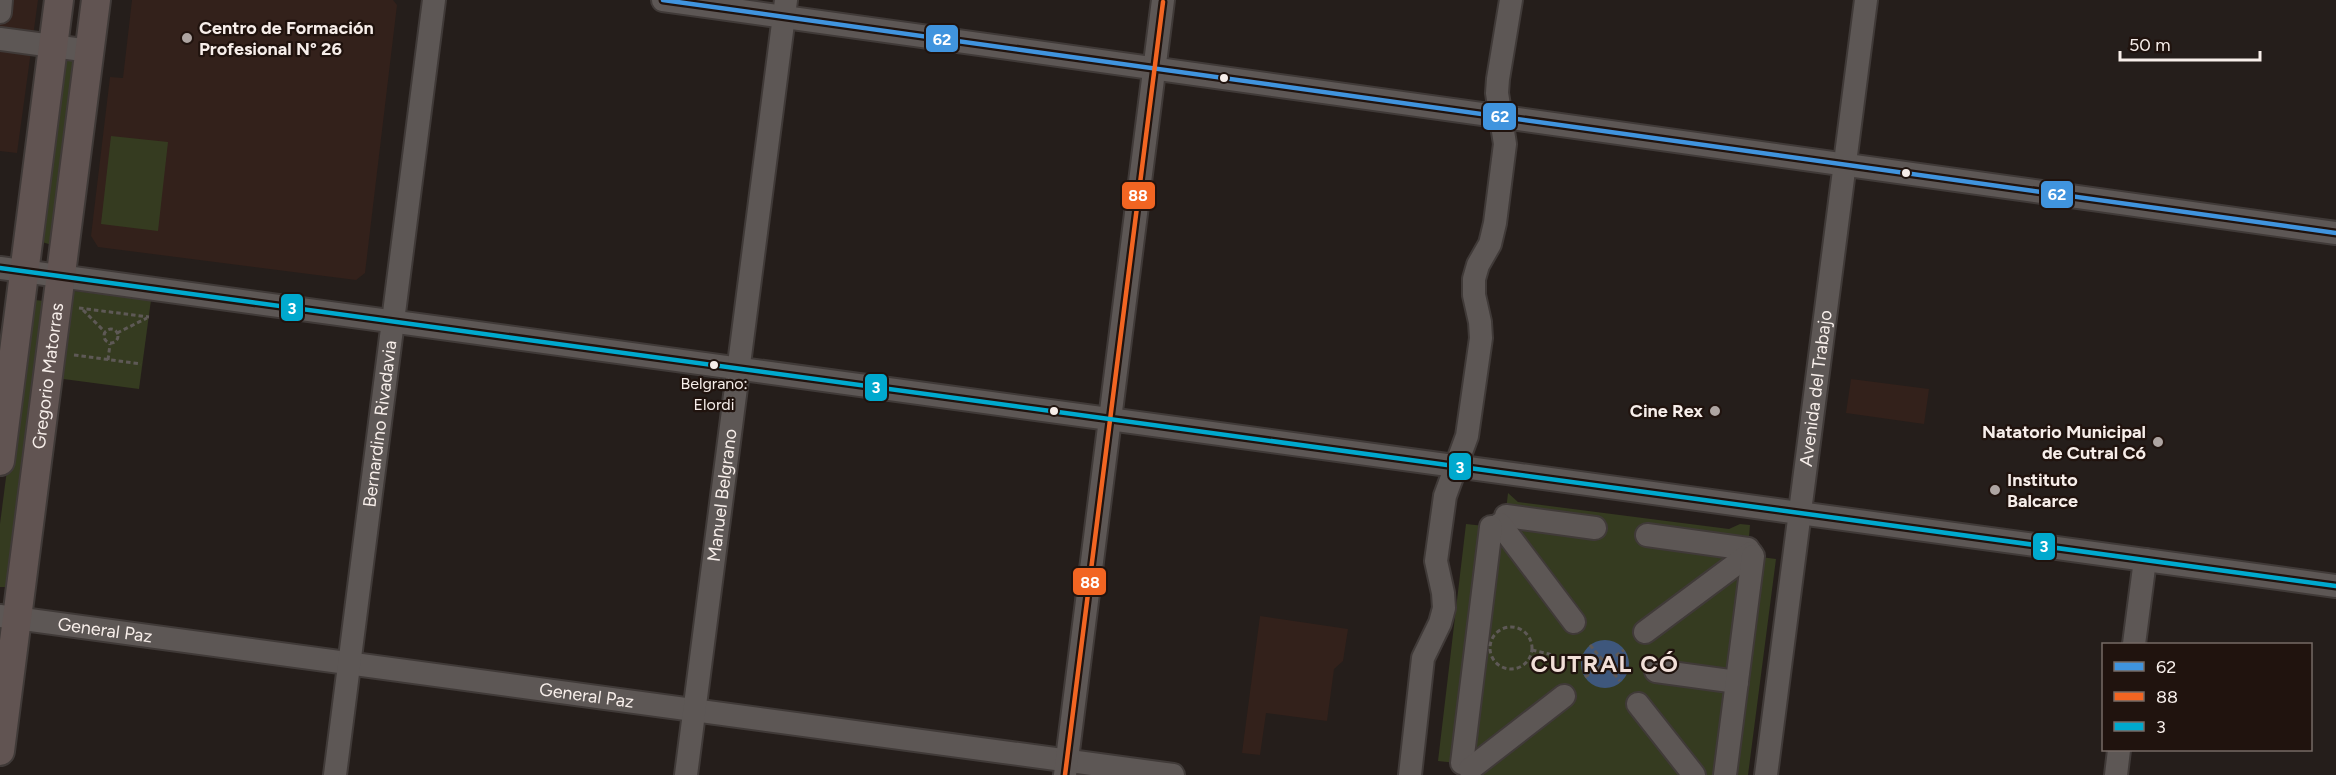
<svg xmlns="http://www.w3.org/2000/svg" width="2336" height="775" font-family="Figtree,sans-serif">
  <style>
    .built { fill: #33211b }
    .green { fill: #353b20 }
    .water { fill: #3e577c }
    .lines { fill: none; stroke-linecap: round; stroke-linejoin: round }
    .minor-casing { stroke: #403a38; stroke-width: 26 }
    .major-casing { stroke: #403a38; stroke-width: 32 }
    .path { stroke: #5e5956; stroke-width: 3; stroke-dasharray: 4.5 3; stroke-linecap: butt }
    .minor { stroke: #5d5755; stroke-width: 22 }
    .major { stroke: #615452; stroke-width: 28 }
    .bus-1-casing { stroke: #20130e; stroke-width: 9 }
    .bus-2-casing { stroke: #20130e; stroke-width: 9 }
    .bus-3-casing { stroke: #20130e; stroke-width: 9 }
    .bus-1 { stroke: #4094de; stroke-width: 4.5 }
    .bus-2 { stroke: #f26522; stroke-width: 4.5 }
    .bus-3 { stroke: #00a9ce; stroke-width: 4.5 }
    .poi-dot { fill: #aea5a2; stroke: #20130e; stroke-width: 2 }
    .bus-dot { fill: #f7eeea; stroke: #20130e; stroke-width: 2 }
    .labels { text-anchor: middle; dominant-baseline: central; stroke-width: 4.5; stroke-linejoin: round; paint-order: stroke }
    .bus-label { font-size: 16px; fill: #f7eeea; stroke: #20130e }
    .poi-label { font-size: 18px; font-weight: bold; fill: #f7eeea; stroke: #20130e; text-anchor: start }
    .street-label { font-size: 18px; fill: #f7eeea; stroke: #20130e }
    .district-label { font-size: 24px; font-weight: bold; letter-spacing: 1.5px; fill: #f1dfd8; stroke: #20130e }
    .line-badge { stroke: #20130e; stroke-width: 2 }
    .badge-label { font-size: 16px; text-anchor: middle; font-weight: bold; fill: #fff }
  </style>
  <rect width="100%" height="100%" fill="#251e1b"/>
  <g class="built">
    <polygon points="0,0 38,0 17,153 0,151"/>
    <polygon points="132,0 393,0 397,5 365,273 356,280 98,247 91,236 110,77 123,78"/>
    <polygon points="1851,379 1929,389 1924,424 1846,413"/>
    <polygon points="1260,616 1348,629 1343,661 1334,669 1327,721 1266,713 1260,755 1242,753"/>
  </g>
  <g class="green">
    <polygon points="76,58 52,245 42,242 64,59"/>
    <polygon points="111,136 168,142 158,231 101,224"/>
    <polygon points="75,291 151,300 139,389 56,378 71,294"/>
    <polygon points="35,300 44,301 7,587 0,587 0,524 28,307"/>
    <polygon points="1508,493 1518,502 1729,529 1740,524 1750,525 1748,549 1753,556 1776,559 1748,775 1475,775 1466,764 1438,761 1466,524 1494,527 1505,520"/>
  </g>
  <circle class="water" cx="1605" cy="664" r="24"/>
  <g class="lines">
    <defs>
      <g id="minor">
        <polyline points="663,0 2336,233"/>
        <polyline points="0,12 1,0"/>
        <polyline points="0,39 90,51"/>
        <polyline points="0,268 2336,586"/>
        <polyline points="1506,516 1595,528"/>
        <polyline points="1500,524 1574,622"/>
        <polyline points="1647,535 1748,549"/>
        <path id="s1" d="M0 616 1173 775"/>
        <polyline points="1645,632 1751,553"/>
        <polyline points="2134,644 2145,560"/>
        <polyline points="1656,671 1737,682"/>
        <polyline points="1638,704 1694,775"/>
        <polyline points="1462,763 1491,527"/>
        <polyline points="1470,769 1564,696"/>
        <path id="s2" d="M335 775 434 0"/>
        <path id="s3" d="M686 775 786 0"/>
        <polyline points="1065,775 1163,0"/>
        <polyline points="1410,775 1423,658 1440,623 1444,608 1443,593 1436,561 1445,496 1467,436 1481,338 1480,322 1474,295 1474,279 1478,265 1490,244 1495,223 1505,144 1497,93 1498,79 1511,0"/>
        <polyline points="1725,775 1753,556"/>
        <path id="s4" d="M1766 775 1866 0"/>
        <polyline points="2116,775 2119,750"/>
      </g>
      <g id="major">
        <polyline points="0,461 59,0"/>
        <path id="s5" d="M0 751 96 0"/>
      </g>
    </defs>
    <use href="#minor" class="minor-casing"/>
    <use href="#major" class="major-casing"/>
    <g class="path">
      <polyline points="79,308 149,317"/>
      <polyline points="83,310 105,332"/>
      <circle cx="111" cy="336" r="7"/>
      <polyline points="117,333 147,318"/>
      <polyline points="74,355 141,364"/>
      <polyline points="108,360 110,344"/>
      <circle cx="1511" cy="648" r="21"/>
      <polyline points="1590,645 1620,681"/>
      <polyline points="1532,650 1553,655"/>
      <polyline points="1585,677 1624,650"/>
    </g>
    <use href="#minor" class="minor"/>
    <use href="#major" class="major"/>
    <defs>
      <polyline id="bus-1" points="663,0 2336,233"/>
      <polyline id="bus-2" points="1065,775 1163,2"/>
      <polyline id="bus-3" points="0,268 2336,586"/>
    </defs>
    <use href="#bus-1" class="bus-1-casing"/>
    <use href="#bus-2" class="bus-2-casing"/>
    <use href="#bus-3" class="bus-3-casing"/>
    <use href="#bus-1" class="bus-1"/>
    <use href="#bus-2" class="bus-2"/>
    <use href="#bus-3" class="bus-3"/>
  </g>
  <g class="poi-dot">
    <circle cx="187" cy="38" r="6"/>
    <circle cx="1715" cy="411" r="6"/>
    <circle cx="2158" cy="442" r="6"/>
    <circle cx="1995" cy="490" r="6"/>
  </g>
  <g class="bus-dot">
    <circle cx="1224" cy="78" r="5"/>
    <circle cx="1906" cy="173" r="5"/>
    <circle cx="714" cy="365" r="5"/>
    <circle cx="1054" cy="411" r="5"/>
  </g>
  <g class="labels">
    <g class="bus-label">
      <text x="714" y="383">Belgrano:<tspan x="714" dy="21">Elordi</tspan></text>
    </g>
    <g class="poi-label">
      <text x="199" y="28">Centro de Formación<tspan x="199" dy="21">Profesional N° 26</tspan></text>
      <text x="1703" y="411" text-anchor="end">Cine Rex</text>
      <text x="2146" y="432" text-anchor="end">Natatorio Municipal<tspan x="2146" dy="21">de Cutral Có</tspan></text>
      <text x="2007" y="480">Instituto<tspan x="2007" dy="21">Balcarce</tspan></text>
    </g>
    <g class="street-label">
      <text stroke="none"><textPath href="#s5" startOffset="378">Gregorio Matorras</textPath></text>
      <text stroke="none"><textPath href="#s4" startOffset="390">Avenida del Trabajo</textPath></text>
      <text stroke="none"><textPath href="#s2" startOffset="354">Bernardino Rivadavia</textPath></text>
      <text stroke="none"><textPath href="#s3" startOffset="282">Manuel Belgrano</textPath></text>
      <text stroke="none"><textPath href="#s1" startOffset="106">General Paz</textPath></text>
      <text stroke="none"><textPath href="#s1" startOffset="592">General Paz</textPath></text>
    </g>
    <g class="district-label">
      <text x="1605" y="663">CUTRAL CÓ</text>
    </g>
  </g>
  <g class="line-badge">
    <rect x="925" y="24" width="34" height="29" rx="6" fill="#4094de"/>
    <rect x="1482" y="102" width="35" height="29" rx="6" fill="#4094de"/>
    <rect x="2040" y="180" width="34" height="29" rx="6" fill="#4094de"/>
    <rect x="1121" y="181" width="35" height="29" rx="6" fill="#f26522"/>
    <rect x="280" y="293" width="24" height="29" rx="6" fill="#00a9ce"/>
    <rect x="864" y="373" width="24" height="29" rx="6" fill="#00a9ce"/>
    <rect x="1448" y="452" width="24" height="29" rx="6" fill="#00a9ce"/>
    <rect x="2032" y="532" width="24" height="29" rx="6" fill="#00a9ce"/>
    <rect x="1072" y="567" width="35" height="29" rx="6" fill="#f26522"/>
  </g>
  <g class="badge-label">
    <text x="942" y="45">62</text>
    <text x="1500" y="122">62</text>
    <text x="2057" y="200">62</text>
    <text x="1138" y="201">88</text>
    <text x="292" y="314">3</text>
    <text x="876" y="393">3</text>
    <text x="1460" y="473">3</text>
    <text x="2044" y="552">3</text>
    <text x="1090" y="588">88</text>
  </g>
  <rect x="2102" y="643" width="210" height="108" fill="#20130e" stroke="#766b66" stroke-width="1.5"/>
  <rect x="2114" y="662" width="30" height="9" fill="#4094de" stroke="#766b66" stroke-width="1.5"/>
  <text x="2156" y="673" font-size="18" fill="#f7eeea">62</text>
  <rect x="2114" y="692" width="30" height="9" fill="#f26522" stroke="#766b66" stroke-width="1.5"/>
  <text x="2156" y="703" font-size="18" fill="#f7eeea">88</text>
  <rect x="2114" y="722" width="30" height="9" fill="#00a9ce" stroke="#766b66" stroke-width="1.5"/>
  <text x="2156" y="733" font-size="18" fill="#f7eeea">3</text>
  <path d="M2120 51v9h140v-9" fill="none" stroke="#f7eeea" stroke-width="3"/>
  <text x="2129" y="51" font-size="18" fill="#f7eeea" stroke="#20130e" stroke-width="4.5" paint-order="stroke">50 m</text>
</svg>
